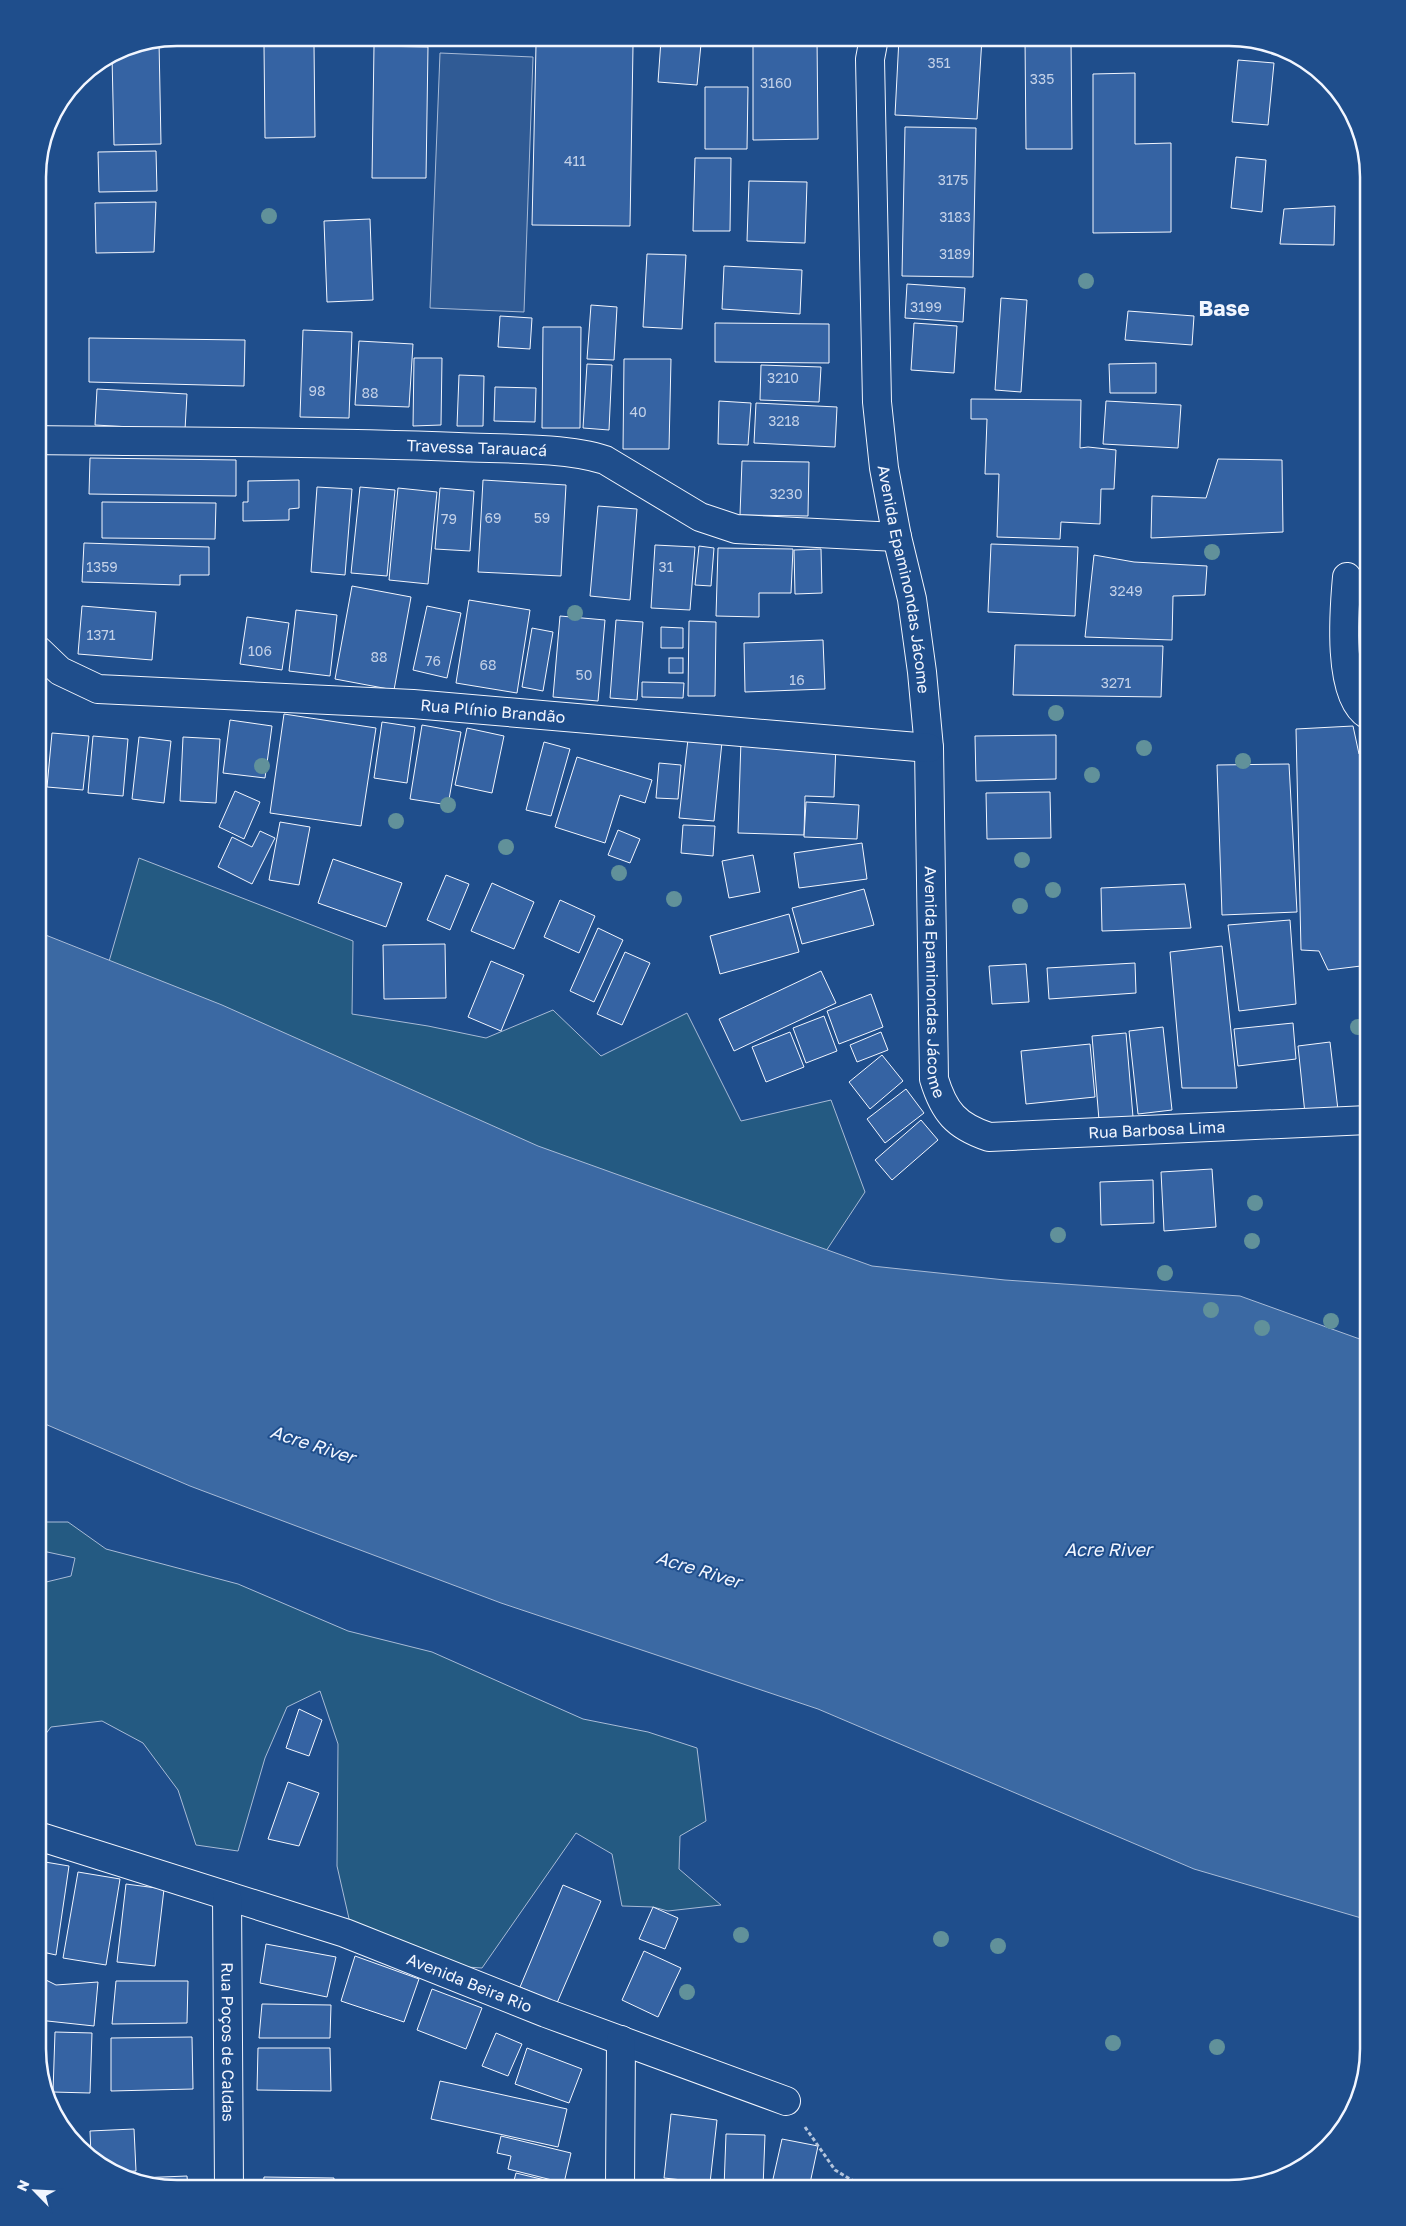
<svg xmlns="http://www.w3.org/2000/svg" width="1406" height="2226" font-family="'Golos Text',sans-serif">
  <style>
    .green { fill: #245a82; stroke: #a8bbd7 }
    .parking { fill: #305b95; stroke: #a8bbd7 }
    .water { fill: #3b69a3; stroke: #a8bbd7 }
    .building { fill: #3563a3; stroke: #f2f6ff }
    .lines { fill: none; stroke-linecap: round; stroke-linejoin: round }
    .minor-casing { stroke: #f2f6ff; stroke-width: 30 }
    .path { stroke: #b3c4dc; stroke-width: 3; stroke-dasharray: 4 2.5; stroke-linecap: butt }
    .minor { stroke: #1f4e8c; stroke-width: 28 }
    .tree { fill: #61919a }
    .labels { text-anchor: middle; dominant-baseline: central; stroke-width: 4; stroke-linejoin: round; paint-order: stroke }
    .number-label { font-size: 14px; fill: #c3d1e8 }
    .street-label { font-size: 16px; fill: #f2f6ff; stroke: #1f4e8c }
    .water-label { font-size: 18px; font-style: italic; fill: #f2f6ff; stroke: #1f4e8c }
    .district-label { font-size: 21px; font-weight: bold; fill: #f2f6ff; stroke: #1f4e8c }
    .rim { fill: none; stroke: #f2f6ff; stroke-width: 2.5 }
  </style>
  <rect width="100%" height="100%" fill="#1f4e8c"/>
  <g class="green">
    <polygon points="139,858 353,941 352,1014 428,1026 486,1038 553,1010 601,1056 687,1013 741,1121 831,1100 865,1192 795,1298 99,996"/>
    <polygon points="38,1522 68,1522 106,1549 238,1584 348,1631 432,1652 583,1719 648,1732 697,1748 706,1821 680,1836 679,1869 721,1905 668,1911 653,1907 622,1906 612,1854 576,1833 482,1968 451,1966 350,1923 337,1866 338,1744 320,1691 287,1707 265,1758 238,1851 196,1845 178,1790 143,1743 102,1721 51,1727 38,1744 38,1584 71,1576 75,1558 38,1550"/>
  </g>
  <polygon class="parking" points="440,53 533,57 524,312 430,308"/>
  <polygon class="water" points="38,932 222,1005 538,1146 872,1266 1005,1280 1240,1296 1368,1342 1368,1920 1194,1869 818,1709 501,1603 190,1486 38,1421"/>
  <g class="building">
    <polygon points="753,38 817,38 818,139 753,140"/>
    <polygon points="899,38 982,38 977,119 895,115"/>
    <polygon points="1025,38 1071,38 1072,149 1026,149"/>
    <polygon points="661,40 701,44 697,85 658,82"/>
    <polygon points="159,41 161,144 114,145 112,56 124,48"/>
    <polygon points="314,45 315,137 265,138 264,46"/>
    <polygon points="536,45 633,46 630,226 532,225"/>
    <polygon points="374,46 428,47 426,178 372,178"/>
    <polygon points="1238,60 1274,63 1268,125 1232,122"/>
    <polygon points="1135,73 1135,144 1171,143 1171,232 1093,233 1093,74"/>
    <polygon points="705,87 748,87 747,149 705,149"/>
    <polygon points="905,127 976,128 973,277 902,276"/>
    <polygon points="156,151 157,191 99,192 98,152"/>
    <polygon points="1236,157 1266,160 1262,212 1231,208"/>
    <polygon points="695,158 731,158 730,231 693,231"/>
    <polygon points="749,181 807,182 805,243 747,241"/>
    <polygon points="156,202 154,252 96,253 95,203"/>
    <polygon points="1335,206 1334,245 1280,244 1284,209"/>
    <polygon points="370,219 373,300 327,302 324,221"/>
    <polygon points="647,254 686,255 682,329 643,327"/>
    <polygon points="724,266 802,270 800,314 722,309"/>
    <polygon points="907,284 965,288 963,322 905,318"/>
    <polygon points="1001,298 1027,300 1021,392 995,390"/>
    <polygon points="591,305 617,307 614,360 587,359"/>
    <polygon points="1128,311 1194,316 1192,345 1125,340"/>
    <polygon points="500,316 532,318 530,349 498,347"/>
    <polygon points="715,323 829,324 829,363 715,362"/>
    <polygon points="914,323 957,326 954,373 911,370"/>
    <polygon points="543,327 581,327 580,428 542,428"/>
    <polygon points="303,330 352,332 349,418 300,417"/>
    <polygon points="89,338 245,340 244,386 89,382"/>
    <polygon points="359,341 413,344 409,407 355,405"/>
    <polygon points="414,358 442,358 441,425 413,426"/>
    <polygon points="624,359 671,359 669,449 623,449"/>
    <polygon points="1156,363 1156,393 1110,393 1109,364"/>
    <polygon points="587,364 612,365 609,430 583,428"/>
    <polygon points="761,365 821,367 819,402 760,400"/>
    <polygon points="459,375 484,376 483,426 457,426"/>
    <polygon points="495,387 536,388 535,422 494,421"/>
    <polygon points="97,389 187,394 185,430 95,425"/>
    <polygon points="971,399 1081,400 1080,448 1088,447 1116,450 1114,489 1101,489 1100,524 1061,522 1060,539 997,537 999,474 985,474 987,419 971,419"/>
    <polygon points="719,401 751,403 748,445 718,444"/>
    <polygon points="1106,401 1181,405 1178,448 1103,444"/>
    <polygon points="756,403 837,407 835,447 754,443"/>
    <polygon points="90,458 236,460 236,496 89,494"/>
    <polygon points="1218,459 1282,460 1283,532 1151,538 1152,496 1206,498"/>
    <polygon points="742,461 809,462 808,516 740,515"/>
    <polygon points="299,480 299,508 289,509 289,520 243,521 243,502 248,502 248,481"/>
    <polygon points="483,480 566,485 561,576 478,572"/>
    <polygon points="317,487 352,489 345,575 311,572"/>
    <polygon points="360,487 395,490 387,576 351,573"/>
    <polygon points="398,488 437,492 428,584 389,580"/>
    <polygon points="440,488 474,491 470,551 435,549"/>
    <polygon points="102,502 216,503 215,539 102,538"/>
    <polygon points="598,506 637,509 630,600 590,596"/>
    <polygon points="84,543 209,547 209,575 180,575 180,585 82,582"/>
    <polygon points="991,544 1078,547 1075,616 988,612"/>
    <polygon points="655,545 695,547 690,610 651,608"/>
    <polygon points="699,546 714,548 711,586 695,585"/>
    <polygon points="718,548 793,549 791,593 759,593 759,617 716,616"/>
    <polygon points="821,549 822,593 795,594 794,550"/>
    <polygon points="1094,555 1134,562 1207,566 1205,595 1173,596 1172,640 1085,637"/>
    <polygon points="352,586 411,597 394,690 335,679"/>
    <polygon points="469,600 530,610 517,693 456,683"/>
    <polygon points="82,606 156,612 152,660 78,654"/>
    <polygon points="427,606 461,613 447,678 413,670"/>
    <polygon points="1368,609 1368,683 1359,682 1358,626"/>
    <polygon points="296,610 337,615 330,676 289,671"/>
    <polygon points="560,616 605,620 598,701 553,697"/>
    <polygon points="247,617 289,623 282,670 240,664"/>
    <polygon points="616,620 643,622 637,700 610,698"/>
    <polygon points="689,621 716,622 715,696 688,696"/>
    <polygon points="661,627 683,628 683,648 661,648"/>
    <polygon points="532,628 553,632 543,691 522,687"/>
    <polygon points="823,640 825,689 745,692 744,643"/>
    <polygon points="1015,645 1163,646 1161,697 1013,695"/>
    <rect x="669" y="658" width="14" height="15"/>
    <polygon points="642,682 684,683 683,698 642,697"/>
    <polygon points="284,714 376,728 361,826 270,813"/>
    <polygon points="230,720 272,726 265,778 223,773"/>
    <polygon points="382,722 415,727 407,783 374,778"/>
    <polygon points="422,725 461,732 448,805 410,799"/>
    <polygon points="1353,726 1359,754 1368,755 1368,891 1361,893 1361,966 1328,970 1319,951 1301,950 1296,729"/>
    <polygon points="467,728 504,736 492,793 455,785"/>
    <polygon points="52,733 89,736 83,790 47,787"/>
    <polygon points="1056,735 1056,779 976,781 975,736"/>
    <polygon points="93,736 128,739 123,796 88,793"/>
    <polygon points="139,737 171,741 164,803 132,799"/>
    <polygon points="183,737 220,739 216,803 180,801"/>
    <polygon points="688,739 722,742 714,821 679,818"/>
    <polygon points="741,740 836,744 834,797 805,796 804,835 738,833"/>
    <polygon points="544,742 570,749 551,816 526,810"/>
    <polygon points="577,757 652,780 645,803 620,795 605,843 555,827"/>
    <polygon points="659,763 681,765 678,799 656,798"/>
    <polygon points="1289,764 1297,912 1222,915 1217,765"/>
    <polygon points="235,791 260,802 244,839 219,827"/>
    <polygon points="1050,792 1051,838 987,839 986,793"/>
    <polygon points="806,802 859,805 857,839 804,837"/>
    <polygon points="280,822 310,827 299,885 269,880"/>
    <polygon points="683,825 715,826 713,856 681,853"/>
    <polygon points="618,830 640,839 630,863 608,855"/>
    <polygon points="260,831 275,838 252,884 218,867 232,837 252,847"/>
    <polygon points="862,843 867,879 799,888 794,853"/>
    <polygon points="753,855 760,892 729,898 722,861"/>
    <polygon points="333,859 402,883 386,927 318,903"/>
    <polygon points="446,875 469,884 450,930 427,920"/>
    <polygon points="492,883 534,902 514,949 471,931"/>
    <polygon points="1185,884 1191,928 1102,931 1101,888"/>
    <polygon points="864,889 874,925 802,944 792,908"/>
    <polygon points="560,900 595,916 579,953 544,937"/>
    <polygon points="789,914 799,952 720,974 710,936"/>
    <polygon points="1290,920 1296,1004 1239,1011 1228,925"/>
    <polygon points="598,928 623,940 594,1002 570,991"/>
    <polygon points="445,944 446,998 384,999 383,945"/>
    <polygon points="1222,946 1237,1088 1182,1088 1170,952"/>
    <polygon points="625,952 650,963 622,1025 597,1014"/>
    <polygon points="491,961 524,975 501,1031 468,1017"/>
    <polygon points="1135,963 1136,993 1049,999 1047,968"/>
    <polygon points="1026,964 1029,1002 992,1004 989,966"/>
    <polygon points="821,971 836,1003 734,1051 719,1019"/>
    <polygon points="871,994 883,1027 839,1044 827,1011"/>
    <polygon points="824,1016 837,1051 806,1063 793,1028"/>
    <polygon points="1293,1023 1296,1059 1238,1066 1234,1029"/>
    <polygon points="1163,1027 1172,1110 1138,1114 1129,1031"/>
    <polygon points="790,1032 804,1067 766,1082 752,1047"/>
    <polygon points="881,1032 888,1050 857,1062 850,1045"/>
    <polygon points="1126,1033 1133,1117 1099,1120 1092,1036"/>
    <polygon points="1330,1042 1338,1110 1305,1114 1298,1046"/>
    <polygon points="1090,1044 1095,1097 1026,1104 1021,1051"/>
    <polygon points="882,1055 903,1081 870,1109 849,1082"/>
    <polygon points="906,1089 924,1113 885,1143 867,1119"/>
    <polygon points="921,1120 938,1140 892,1180 875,1160"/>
    <polygon points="1212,1169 1216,1227 1164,1231 1161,1172"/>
    <polygon points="1153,1180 1154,1223 1101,1225 1100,1182"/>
    <polygon points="299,1709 322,1720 309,1756 286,1748"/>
    <polygon points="288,1782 319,1793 299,1846 268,1839"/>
    <polygon points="39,1861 69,1866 56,1955 38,1951 38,1870"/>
    <polygon points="78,1872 120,1879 106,1965 63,1958"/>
    <polygon points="126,1884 164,1889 155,1966 117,1962"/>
    <polygon points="563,1885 601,1901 557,2003 520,1987"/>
    <polygon points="653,1907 678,1918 665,1949 639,1939"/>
    <polygon points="266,1944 336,1957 327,1997 260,1983"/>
    <polygon points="644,1951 681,1968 658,2017 622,2000"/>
    <polygon points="355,1956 419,1979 404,2022 341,2001"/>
    <polygon points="38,1976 56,1985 98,1982 94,2026 38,2020"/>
    <polygon points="116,1981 188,1981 187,2023 112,2024"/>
    <polygon points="432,1989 482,2008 466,2049 417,2030"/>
    <polygon points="262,2004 331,2005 330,2038 259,2038"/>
    <polygon points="55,2032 92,2033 90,2093 53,2092"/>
    <polygon points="496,2033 522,2044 508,2076 482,2066"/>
    <polygon points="38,2034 46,2034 44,2077 37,2048"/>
    <polygon points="192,2037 193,2089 111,2091 111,2038"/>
    <polygon points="258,2048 330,2048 331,2091 257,2090"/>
    <polygon points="527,2048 582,2069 569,2103 515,2084"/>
    <polygon points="440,2081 567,2109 558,2147 431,2119"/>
    <polygon points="671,2114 717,2120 710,2183 664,2178"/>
    <polygon points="134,2129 136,2171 121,2172 100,2165 91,2155 90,2131"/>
    <polygon points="726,2134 765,2135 763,2188 724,2188"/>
    <polygon points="501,2136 571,2153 564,2183 508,2169 511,2156 497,2153"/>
    <polygon points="782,2139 818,2146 809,2188 771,2188"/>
    <polygon points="516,2173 574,2187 512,2188"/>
    <polygon points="187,2176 188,2188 169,2188 137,2178"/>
    <polygon points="264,2177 334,2178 334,2188 263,2188"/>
  </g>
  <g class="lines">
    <defs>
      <g id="minor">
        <path id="s1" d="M874 38 870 59 877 402 884 468 897 537 912 599 922 672 929 748 934 1079C944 1112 956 1126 989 1137L1368 1120"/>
        <path id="s2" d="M38 440C178 442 318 441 458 447 501 449 565 447 605 460L700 517 736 529 897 537"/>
        <path d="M1347 577C1344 610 1337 697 1368 715"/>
        <path id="s3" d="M38 650 60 671 98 689 413 704 929 748"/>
        <path id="s4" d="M38 1836 345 1933 546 2013 786 2101"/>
        <path id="s5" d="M227 1896 229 2188"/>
        <polyline points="620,2188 621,2040"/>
      </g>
    </defs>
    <use href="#minor" class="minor-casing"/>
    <polyline class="path" points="805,2127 835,2170 865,2188"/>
    <use href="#minor" class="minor"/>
  </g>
  <g class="tree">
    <circle cx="269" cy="216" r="8"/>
    <circle cx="1086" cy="281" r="8"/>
    <circle cx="1212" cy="552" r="8"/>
    <circle cx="575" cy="613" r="8"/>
    <circle cx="1056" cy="713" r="8"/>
    <circle cx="1144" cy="748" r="8"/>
    <circle cx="1243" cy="761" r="8"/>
    <circle cx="262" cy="766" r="8"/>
    <circle cx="1092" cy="775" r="8"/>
    <circle cx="448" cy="805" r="8"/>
    <circle cx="396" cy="821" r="8"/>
    <circle cx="506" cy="847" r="8"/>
    <circle cx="1022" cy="860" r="8"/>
    <circle cx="619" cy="873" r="8"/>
    <circle cx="1053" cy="890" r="8"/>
    <circle cx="674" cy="899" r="8"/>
    <circle cx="1020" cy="906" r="8"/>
    <circle cx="1358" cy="1027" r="8"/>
    <circle cx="1255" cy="1203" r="8"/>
    <circle cx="1058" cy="1235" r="8"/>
    <circle cx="1252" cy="1241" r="8"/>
    <circle cx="1165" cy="1273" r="8"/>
    <circle cx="1211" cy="1310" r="8"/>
    <circle cx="1331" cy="1321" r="8"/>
    <circle cx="1262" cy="1328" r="8"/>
    <circle cx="741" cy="1935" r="8"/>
    <circle cx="941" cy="1939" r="8"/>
    <circle cx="998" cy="1946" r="8"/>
    <circle cx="687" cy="1992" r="8"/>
    <circle cx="1113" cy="2043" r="8"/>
    <circle cx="1217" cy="2047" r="8"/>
  </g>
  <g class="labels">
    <g class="number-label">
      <text x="939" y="62">351</text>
      <text x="1042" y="78">335</text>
      <text x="776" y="82">3160</text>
      <text x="575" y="160">411</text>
      <text x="953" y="179">3175</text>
      <text x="955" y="216">3183</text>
      <text x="955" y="253">3189</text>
      <text x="926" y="306">3199</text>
      <text x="783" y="377">3210</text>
      <text x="317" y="390">98</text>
      <text x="370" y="392">88</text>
      <text x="638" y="411">40</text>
      <text x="784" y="420">3218</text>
      <text x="786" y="493">3230</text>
      <text x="493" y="517">69</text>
      <text x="542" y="517">59</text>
      <text x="449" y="518">79</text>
      <text x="102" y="566">1359</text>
      <text x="666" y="566">31</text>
      <text x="1126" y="590">3249</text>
      <text x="101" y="634">1371</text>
      <text x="260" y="650">106</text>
      <text x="379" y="656">88</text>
      <text x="433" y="660">76</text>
      <text x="488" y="664">68</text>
      <text x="584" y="674">50</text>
      <text x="797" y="679">16</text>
      <text x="1116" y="682">3271</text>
    </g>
    <g class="street-label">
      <text stroke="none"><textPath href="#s2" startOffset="439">Travessa Tarauacá</textPath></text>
      <text stroke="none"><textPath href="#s1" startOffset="544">Avenida Epaminondas Jácome</textPath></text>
      <text stroke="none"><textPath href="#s3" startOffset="468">Rua Plínio Brandão</textPath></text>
      <text stroke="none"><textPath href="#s1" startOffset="949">Avenida Epaminondas Jácome</textPath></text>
      <text stroke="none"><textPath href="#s1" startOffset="1298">Rua Barbosa Lima</textPath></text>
      <text stroke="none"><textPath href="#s4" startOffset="456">Avenida Beira Rio</textPath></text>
      <text stroke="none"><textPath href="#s5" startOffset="146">Rua Poços de Caldas</textPath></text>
    </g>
    <g class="water-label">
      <text transform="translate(313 1444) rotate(18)">Acre River</text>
      <text x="1108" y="1549">Acre River</text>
      <text transform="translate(699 1569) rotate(17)">Acre River</text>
    </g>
    <g class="district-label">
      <text x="1224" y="308">Base</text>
    </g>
  </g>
  <path d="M0 0H1406V2226H0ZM177 46H1229A131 131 0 0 1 1360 177V2049A131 131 0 0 1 1229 2180H177A131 131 0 0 1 46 2049V177A131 131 0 0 1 177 46Z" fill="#1f4e8c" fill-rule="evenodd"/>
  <path class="rim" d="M177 46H1229A131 131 0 0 1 1360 177V2049A131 131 0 0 1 1229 2180H177A131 131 0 0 1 46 2049V177A131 131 0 0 1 177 46Z"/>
  <g transform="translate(35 2191) rotate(294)" stroke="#1f4e8c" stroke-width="4" paint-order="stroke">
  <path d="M0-4L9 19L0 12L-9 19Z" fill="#f2f6ff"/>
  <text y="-8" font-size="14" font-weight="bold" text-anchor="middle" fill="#f2f6ff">N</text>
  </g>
</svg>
